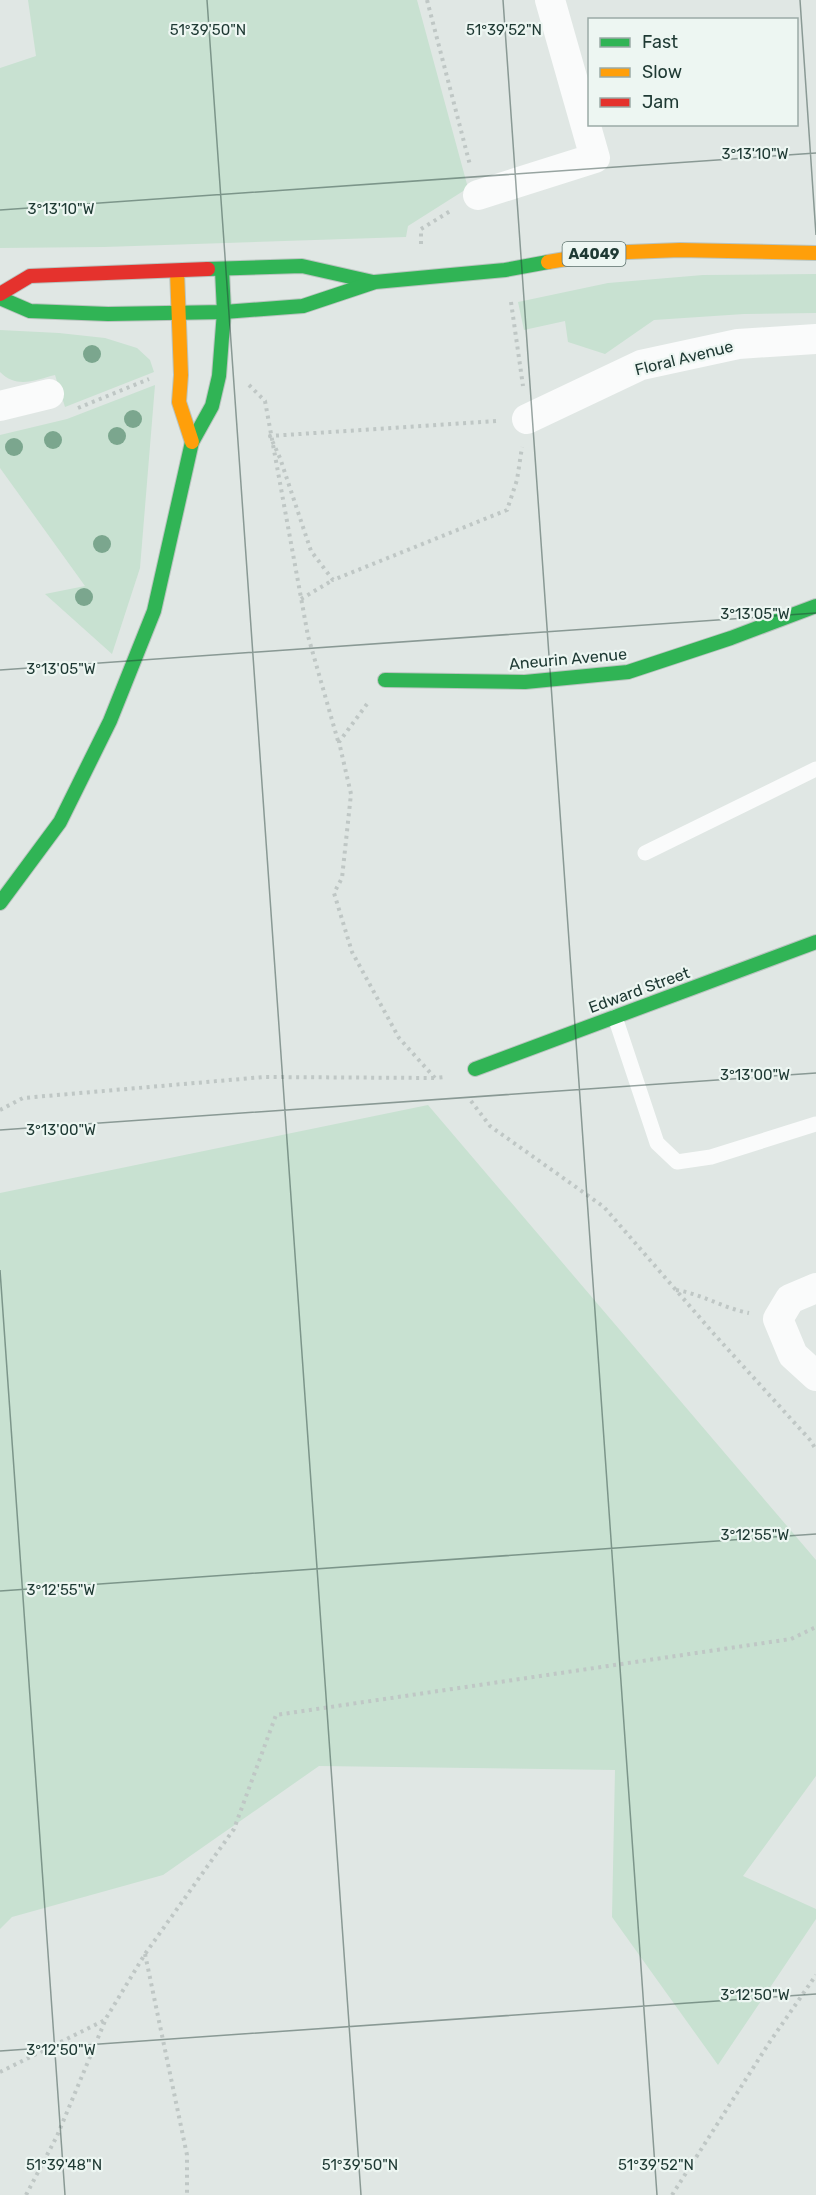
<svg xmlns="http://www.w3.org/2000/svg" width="816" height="2195" font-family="Rubik,sans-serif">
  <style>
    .green { fill: #c8e1d1 }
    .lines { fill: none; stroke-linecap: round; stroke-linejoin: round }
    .fast-casing { stroke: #b9c4bf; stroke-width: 16 }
    .slow-casing { stroke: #b9c4bf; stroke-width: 16 }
    .jam-casing { stroke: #b9c4bf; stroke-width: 16 }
    .path { stroke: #bfc7c5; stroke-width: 4; stroke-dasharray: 3 4.5; stroke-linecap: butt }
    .lane { stroke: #fafbfb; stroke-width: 15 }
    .street { stroke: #fafbfb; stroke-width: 30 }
    .fast { stroke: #30b455; stroke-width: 14 }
    .slow { stroke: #ff9f0a; stroke-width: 14 }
    .jam { stroke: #e5322d; stroke-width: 14 }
    .tree { fill: #7ba68e }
    .ticks { fill: none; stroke: #1e3933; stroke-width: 1.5; stroke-opacity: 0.45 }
    .labels { text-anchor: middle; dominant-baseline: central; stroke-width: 4.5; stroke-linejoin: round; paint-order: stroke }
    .shield { fill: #edf6f2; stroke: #5c726c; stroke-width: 1.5 }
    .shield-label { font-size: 15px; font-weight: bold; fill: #1e3933 }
    .street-label { font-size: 16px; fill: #1e3933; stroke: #edf6f2 }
    .ticks-label { font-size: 15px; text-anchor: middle; fill: #1e3933; stroke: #edf6f2; stroke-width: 4.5; stroke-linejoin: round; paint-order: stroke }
  </style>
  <rect width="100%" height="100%" fill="#e0e7e4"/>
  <g class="green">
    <polygon points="28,0 417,0 468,188 408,226 406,237 104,247 0,248 0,68 36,56"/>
    <polygon points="816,274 816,313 744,314 654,320 605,354 568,342 565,321 524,330 518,302 608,283 703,275"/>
    <path d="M0 330 59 333 105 338 137 348 150 360 154 372 65 407 55 375C35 380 17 389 0 372Z"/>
    <polygon points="155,385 140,568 112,654 45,594 85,586 0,468 0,435 67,419"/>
    <polygon points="428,1105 816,1560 816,1776 743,1876 816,1909 816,1919 718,2065 612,1917 615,1770 319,1766 163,1875 12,1917 0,1929 0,1193"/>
  </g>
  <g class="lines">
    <defs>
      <g id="fast">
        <polyline points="208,269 302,266 373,282"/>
        <polyline points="0,298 30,311 108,314 224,312 303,306 375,282 505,270 548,262"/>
        <polyline points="385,680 525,682 628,672 731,638 816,606"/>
        <polyline points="0,903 60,822 110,721 154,611 192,442 212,406 219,376 224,312 222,270"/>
        <polyline points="475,1069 816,942"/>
      </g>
      <g id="slow">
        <polyline points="548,262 602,253 680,250 816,253"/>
        <polyline points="177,271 181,375 179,402 192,442"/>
      </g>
      <polyline id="jam" points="0,294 30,276 208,269"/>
    </defs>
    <use href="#fast" class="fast-casing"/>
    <use href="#slow" class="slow-casing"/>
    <use href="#jam" class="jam-casing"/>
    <g class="path">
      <polyline points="427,0 470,165"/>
      <polyline points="421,244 421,229 452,210"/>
      <polyline points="511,302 523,386"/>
      <polyline points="249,385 265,401 308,636 338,741"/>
      <polyline points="78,408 149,379"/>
      <polyline points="496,421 270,436 280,458 311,551 333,580 507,510 517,480 522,447"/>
      <polyline points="301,599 333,580"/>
      <polyline points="367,704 339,742 351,794 342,878 334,893 352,952 399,1038 435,1078 444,1077"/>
      <polyline points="471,1101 490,1126 604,1207 714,1334 811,1441 816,1450"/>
      <polyline points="0,1110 23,1098 264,1077 434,1078"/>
      <path d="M676 1290C702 1294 723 1308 749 1313"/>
      <polyline points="145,1954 187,2155 187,2195"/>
      <polyline points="0,2072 105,2020 145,1954 234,1829 276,1715 791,1639 816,1627"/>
      <polyline points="26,2195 57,2136 105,2021"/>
      <polyline points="672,2195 769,2043 816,1975"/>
    </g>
    <g class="lane">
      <polyline points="645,853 816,769"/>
      <polyline points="615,1017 657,1143 677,1162 711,1157 816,1124"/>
    </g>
    <g class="street">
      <polyline points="478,195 595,158 550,0"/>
      <polyline points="0,406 49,394"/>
      <polyline points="527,419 641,365 738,344 816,339"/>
      <polyline points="816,1288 790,1299 778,1319 793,1355 816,1376"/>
    </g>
    <use href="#fast" class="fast"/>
    <use href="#slow" class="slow"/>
    <use href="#jam" class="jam"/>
  </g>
  <g class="tree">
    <circle cx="92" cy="354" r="9"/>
    <circle cx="133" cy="419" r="9"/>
    <circle cx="117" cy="436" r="9"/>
    <circle cx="53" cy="440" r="9"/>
    <circle cx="14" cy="447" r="9"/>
    <circle cx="102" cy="544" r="9"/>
    <circle cx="84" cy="597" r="9"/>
  </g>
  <path class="ticks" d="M207 0 361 2195M503 0 657 2195M800 0 816 235M0 210 816 153M0 670 816 613M0 1130 816 1073M0 1270 65 2195M0 1591 816 1534M0 2051 816 1994"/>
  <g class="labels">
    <rect class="shield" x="562.5" y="242" width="63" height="24" rx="4.5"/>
    <g class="shield-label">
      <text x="594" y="254">A4049</text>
    </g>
    <g class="street-label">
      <text transform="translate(684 358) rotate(-14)">Floral Avenue</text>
      <text transform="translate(568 659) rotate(-5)">Aneurin Avenue</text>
      <text transform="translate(639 990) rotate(-20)">Edward Street</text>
    </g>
  </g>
  <g class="ticks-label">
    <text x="208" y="35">51°39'50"N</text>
    <text x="504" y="35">51°39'52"N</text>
    <text x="755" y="159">3°13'10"W</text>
    <text x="61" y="214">3°13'10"W</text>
    <text x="755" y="619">3°13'05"W</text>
    <text x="61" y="674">3°13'05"W</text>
    <text x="755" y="1080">3°13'00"W</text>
    <text x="61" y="1135">3°13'00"W</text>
    <text x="755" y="1540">3°12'55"W</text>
    <text x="61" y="1595">3°12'55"W</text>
    <text x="755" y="2000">3°12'50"W</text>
    <text x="61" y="2055">3°12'50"W</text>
    <text x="64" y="2170">51°39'48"N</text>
    <text x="360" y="2170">51°39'50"N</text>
    <text x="656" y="2170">51°39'52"N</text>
  </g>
  <rect x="588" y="18" width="210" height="108" fill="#edf6f2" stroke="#9aaaa6" stroke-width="1.5"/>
  <rect x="600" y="38" width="30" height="9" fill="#30b455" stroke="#9aaaa6" stroke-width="1.5"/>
  <text x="642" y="48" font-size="18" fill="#1e3933">Fast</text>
  <rect x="600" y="68" width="30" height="9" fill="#ff9f0a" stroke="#9aaaa6" stroke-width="1.5"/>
  <text x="642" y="78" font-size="18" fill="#1e3933">Slow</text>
  <rect x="600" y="98" width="30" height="9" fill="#e5322d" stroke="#9aaaa6" stroke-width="1.5"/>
  <text x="642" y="108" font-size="18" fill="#1e3933">Jam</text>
</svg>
